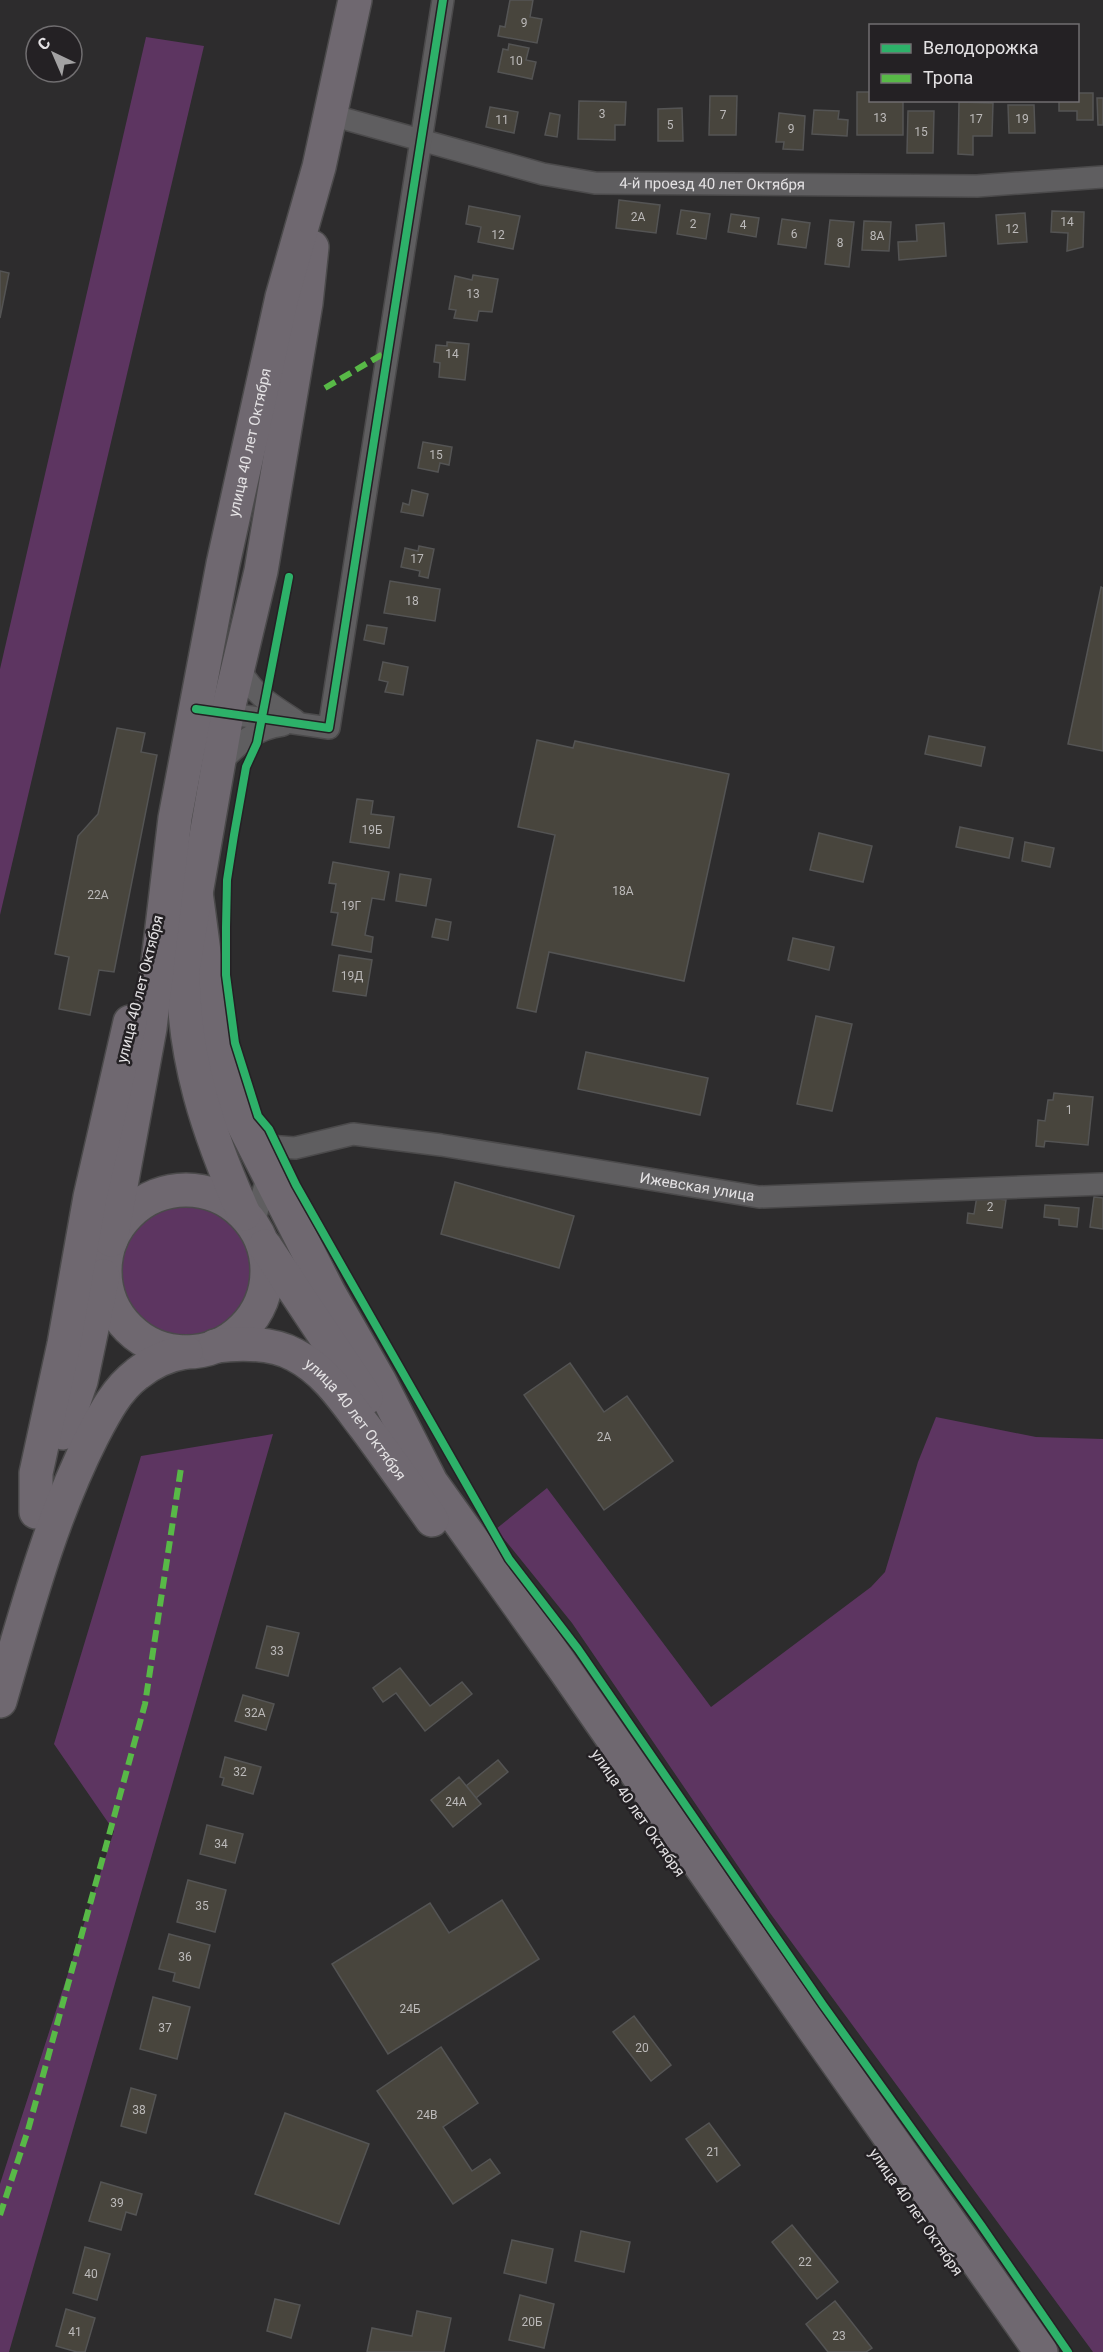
<svg xmlns="http://www.w3.org/2000/svg" width="1103" height="2352" font-family="Roboto,sans-serif">
  <style>
    .green { fill: #5d3561 }
    .building { fill: #48453d; stroke: #545454; stroke-width: 1.5 }
    .lines { fill: none; stroke-linecap: round; stroke-linejoin: round }
    .minor-casing { stroke: #4b4a4b; stroke-width: 24 }
    .primary-casing { stroke: #4b4a4b; stroke-width: 36 }
    .minor { stroke: #5f5e60; stroke-width: 21 }
    .primary { stroke: #6f6870; stroke-width: 33 }
    .quiet { stroke: #58b947; stroke-width: 6; stroke-dasharray: 12 6; stroke-linecap: butt }
    .cycleway-casing { stroke: #242124; stroke-width: 11 }
    .cycleway { stroke: #2db169; stroke-width: 8 }
    .labels { text-anchor: middle; dominant-baseline: central; stroke-width: 5; stroke-linejoin: round; paint-order: stroke }
    .number-label { font-size: 12px; fill: #bcbaba }
    .street-label { font-size: 15px; fill: #e3e1e3; stroke: #242124 }
  </style>
  <rect width="100%" height="100%" fill="#2d2c2d"/>
  <g class="green">
    <polygon points="146,37 204,46 0,915 0,669"/>
    <circle cx="185" cy="1271" r="68"/>
    <polygon points="936,1417 1036,1437 1103,1439 1103,2352 1093,2352 770,1913 572,1623 496,1529 547,1488 711,1707 871,1587 885,1572 918,1462"/>
    <polygon points="273,1434 9,2352 0,2352 0,2184 114,1831 54,1744 141,1456"/>
  </g>
  <g class="building">
    <polygon points="510,0 533,0 530,17 542,19 537,43 498,36 500,26 505,27"/>
    <polygon points="509,44 529,48 526,60 536,62 532,79 498,72 503,49 508,50"/>
    <polygon points="857,92 870,92 870,100 903,100 903,135 857,135"/>
    <polygon points="1078,93 1093,93 1093,120 1077,120 1077,111 1059,111 1059,100 1078,100"/>
    <polygon points="710,96 737,96 736,135 709,135"/>
    <polygon points="1097,98 1103,98 1103,125 1098,125"/>
    <polygon points="579,101 626,102 625,125 615,125 615,140 578,139"/>
    <polygon points="959,102 993,103 992,136 973,136 973,155 958,154"/>
    <polygon points="1008,105 1034,105 1035,133 1009,133"/>
    <polygon points="490,107 518,112 514,133 486,127"/>
    <polygon points="682,108 683,141 658,141 658,109"/>
    <polygon points="814,110 839,111 838,119 848,120 847,136 812,134"/>
    <polygon points="908,111 934,111 933,153 907,153"/>
    <polygon points="550,113 560,115 557,137 545,135"/>
    <polygon points="779,113 805,116 803,150 783,149 784,142 776,142"/>
    <polygon points="619,200 660,205 656,233 616,228"/>
    <polygon points="469,206 520,216 513,249 478,242 481,227 466,224"/>
    <polygon points="681,210 710,214 706,239 677,234"/>
    <polygon points="1052,211 1084,212 1083,247 1067,251 1068,233 1051,232"/>
    <polygon points="1025,213 1027,242 998,244 996,215"/>
    <polygon points="731,214 759,218 756,237 728,232"/>
    <polygon points="782,219 810,223 806,248 778,244"/>
    <polygon points="830,220 854,222 849,267 825,264"/>
    <polygon points="864,221 891,222 889,251 862,250"/>
    <polygon points="944,223 946,256 899,260 898,242 917,241 916,225"/>
    <polygon points="0,271 9,273 0,318"/>
    <polygon points="473,275 498,279 492,312 479,311 477,321 454,318 456,310 449,309 455,276 472,280"/>
    <polygon points="447,342 469,344 465,380 439,377 440,363 434,362 436,345 447,346"/>
    <polygon points="423,442 452,447 449,465 440,463 438,472 418,468"/>
    <polygon points="412,490 428,494 423,516 401,512 403,503 409,505"/>
    <polygon points="419,546 434,549 428,578 419,576 420,571 401,567 405,548 418,551"/>
    <polygon points="390,581 440,589 435,621 384,613"/>
    <polygon points="1101,587 1103,588 1103,751 1068,744"/>
    <polygon points="367,625 387,628 384,644 364,640"/>
    <polygon points="383,662 408,667 403,695 385,692 388,682 379,680"/>
    <polygon points="117,728 145,733 141,752 157,755 114,972 99,970 90,1015 59,1009 69,957 55,954 78,836 98,814"/>
    <polygon points="929,736 985,747 981,766 925,754"/>
    <polygon points="537,740 573,748 575,741 729,774 684,981 549,952 536,1012 517,1008 555,835 518,827"/>
    <polygon points="357,799 373,801 371,814 394,817 389,848 350,842"/>
    <polygon points="960,827 1013,838 1009,858 956,847"/>
    <polygon points="819,833 872,846 863,882 810,870"/>
    <polygon points="1025,842 1054,848 1050,867 1022,861"/>
    <polygon points="333,862 389,872 384,900 372,898 365,935 373,937 371,952 332,945 338,913 331,912 336,884 329,883"/>
    <polygon points="400,874 431,879 426,906 396,901"/>
    <polygon points="436,919 451,922 448,940 432,937"/>
    <polygon points="793,938 834,947 829,970 788,960"/>
    <polygon points="339,955 372,960 366,996 333,991"/>
    <polygon points="816,1016 852,1024 832,1111 797,1104"/>
    <polygon points="586,1052 708,1078 700,1115 578,1089"/>
    <polygon points="1054,1093 1093,1097 1088,1145 1045,1141 1044,1147 1036,1146 1038,1120 1045,1121 1048,1100 1053,1100"/>
    <polygon points="455,1182 574,1216 559,1268 441,1234"/>
    <polygon points="977,1196 1006,1200 1002,1228 967,1223 968,1213 974,1214"/>
    <polygon points="1094,1197 1103,1198 1103,1229 1090,1227"/>
    <polygon points="1045,1205 1079,1208 1077,1227 1059,1225 1059,1219 1044,1217"/>
    <polygon points="570,1363 604,1412 627,1396 673,1461 604,1510 524,1395"/>
    <polygon points="267,1626 299,1633 288,1676 256,1668"/>
    <polygon points="400,1668 430,1706 462,1682 472,1694 425,1731 396,1693 383,1702 373,1688"/>
    <polygon points="243,1695 274,1704 266,1730 235,1721"/>
    <polygon points="225,1757 261,1767 253,1794 222,1785 224,1778 220,1777"/>
    <polygon points="498,1760 508,1772 476,1798 466,1786"/>
    <polygon points="459,1777 481,1804 453,1827 431,1800"/>
    <polygon points="207,1825 243,1834 235,1863 200,1854"/>
    <polygon points="188,1880 226,1890 215,1932 177,1922"/>
    <polygon points="502,1900 539,1959 388,2054 332,1964 430,1903 449,1933"/>
    <polygon points="169,1934 210,1945 199,1988 173,1981 175,1973 159,1969"/>
    <polygon points="153,1997 190,2007 177,2059 140,2049"/>
    <polygon points="634,2016 671,2065 651,2081 613,2032"/>
    <polygon points="441,2047 478,2103 443,2127 472,2171 490,2159 500,2173 453,2204 377,2091"/>
    <polygon points="131,2088 156,2095 146,2133 121,2126"/>
    <polygon points="285,2113 369,2144 339,2224 255,2194"/>
    <polygon points="709,2123 740,2165 717,2182 686,2139"/>
    <polygon points="101,2182 142,2194 136,2215 126,2212 121,2230 89,2221"/>
    <polygon points="792,2225 838,2282 817,2299 772,2242"/>
    <polygon points="581,2231 630,2242 624,2272 575,2261"/>
    <polygon points="512,2240 553,2249 546,2283 504,2273"/>
    <polygon points="85,2247 110,2254 97,2300 73,2293"/>
    <polygon points="520,2295 554,2304 544,2348 509,2340"/>
    <polygon points="275,2299 300,2305 291,2338 267,2331"/>
    <polygon points="835,2301 872,2348 866,2352 828,2352 806,2324"/>
    <polygon points="66,2309 95,2318 85,2352 77,2352 56,2346"/>
    <polygon points="417,2311 451,2318 444,2352 367,2352 372,2328 412,2336"/>
  </g>
  <g class="lines">
    <defs>
      <g id="minor">
        <path id="s1" d="M331 115 543 174 595 183 977 186 1103 177"/>
        <path d="M238 667C256 696 267 702 295 720"/>
        <polyline points="216,712 329,728 443,0"/>
        <path d="M219 764C239 744 253 729 283 725"/>
        <path id="s2" d="M253 1145 295 1148 353 1134 441 1145 759 1197 1103 1184"/>
        <polyline points="253,1225 268,1176 271,1172"/>
      </g>
      <g id="primary">
        <polyline points="196,892 214,1027 223,1066 242,1122 329,1293 380,1382 431,1482 565,1670 813,2028 1041,2352"/>
        <circle cx="186" cy="1271" r="81"/>
        <path d="M244 1214C208 1133 183 1059 183 969L227 714 261 571 306 303 312 247"/>
        <path id="s3" d="M111 1240 150 1028 175 818 223 564 282 297 319 167 355 0"/>
        <polyline points="265,1246 366,1398"/>
        <path id="s4" d="M215 1346C241 1343 271 1342 295 1355 326 1371 345 1401 365 1427 388 1458 410 1489 432 1520"/>
        <polyline points="63,1433 81,1381 103,1276"/>
        <polyline points="36,1512 36,1473 64,1344 90,1197 130,1022"/>
        <path d="M0 1701C26 1612 50 1520 92 1437 104 1414 116 1390 137 1374 152 1362 167 1355 186 1352"/>
      </g>
    </defs>
    <use href="#minor" class="minor-casing"/>
    <use href="#primary" class="primary-casing"/>
    <use href="#minor" class="minor"/>
    <use href="#primary" class="primary"/>
    <g class="quiet">
      <polyline points="325,388 388,351"/>
      <polyline points="0,2215 28,2130 145,1704 181,1468"/>
    </g>
    <defs>
      <g id="cycleway">
        <polyline points="289,577 257,743 246,767 234,835 227,880 226,927 226,975 235,1043 258,1116 269,1129 296,1185 347,1275 509,1559 578,1649 823,2005 981,2225 1068,2352"/>
        <polyline points="196,709 329,728 443,0"/>
      </g>
    </defs>
    <use href="#cycleway" class="cycleway-casing"/>
    <use href="#cycleway" class="cycleway"/>
  </g>
  <g class="labels">
    <g class="number-label">
      <text x="524" y="23">9</text>
      <text x="516" y="61">10</text>
      <text x="602" y="114">3</text>
      <text x="723" y="115">7</text>
      <text x="880" y="118">13</text>
      <text x="976" y="119">17</text>
      <text x="1022" y="119">19</text>
      <text x="502" y="120">11</text>
      <text x="670" y="125">5</text>
      <text x="791" y="129">9</text>
      <text x="921" y="132">15</text>
      <text x="638" y="217">2А</text>
      <text x="1067" y="222">14</text>
      <text x="693" y="224">2</text>
      <text x="743" y="225">4</text>
      <text x="1012" y="229">12</text>
      <text x="794" y="234">6</text>
      <text x="498" y="235">12</text>
      <text x="877" y="236">8А</text>
      <text x="840" y="243">8</text>
      <text x="473" y="294">13</text>
      <text x="452" y="354">14</text>
      <text x="436" y="455">15</text>
      <text x="417" y="559">17</text>
      <text x="412" y="601">18</text>
      <text x="372" y="830">19Б</text>
      <text x="623" y="891">18А</text>
      <text x="98" y="895">22А</text>
      <text x="351" y="906">19Г</text>
      <text x="352" y="976">19Д</text>
      <text x="1069" y="1110">1</text>
      <text x="990" y="1207">2</text>
      <text x="604" y="1437">2А</text>
      <text x="277" y="1651">33</text>
      <text x="255" y="1713">32А</text>
      <text x="240" y="1772">32</text>
      <text x="456" y="1802">24А</text>
      <text x="221" y="1844">34</text>
      <text x="202" y="1906">35</text>
      <text x="185" y="1957">36</text>
      <text x="410" y="2009">24Б</text>
      <text x="165" y="2028">37</text>
      <text x="642" y="2048">20</text>
      <text x="139" y="2110">38</text>
      <text x="427" y="2115">24В</text>
      <text x="713" y="2152">21</text>
      <text x="117" y="2203">39</text>
      <text x="805" y="2262">22</text>
      <text x="91" y="2274">40</text>
      <text x="532" y="2322">20Б</text>
      <text x="75" y="2332">41</text>
      <text x="839" y="2336">23</text>
    </g>
    <g class="street-label">
      <text stroke="none"><textPath href="#s1" startOffset="390">4-й проезд 40 лет Октября</textPath></text>
      <text stroke="none"><textPath href="#s3" startOffset="810">улица 40 лет Октября</textPath></text>
      <text transform="translate(140 989) rotate(-76)">улица 40 лет Октября</text>
      <text stroke="none"><textPath href="#s2" startOffset="450">Ижевская улица</textPath></text>
      <text stroke="none"><textPath href="#s4" startOffset="171">улица 40 лет Октября</textPath></text>
      <text transform="translate(638 1813) rotate(55)">улица 40 лет Октября</text>
      <text transform="translate(916 2212) rotate(55)">улица 40 лет Октября</text>
    </g>
  </g>
  <rect x="869" y="24" width="210" height="78" fill="#242124" stroke="#706e70" stroke-width="1.5"/>
  <rect x="881" y="44" width="30" height="9" fill="#2db169" stroke="#706e70" stroke-width="1.5"/>
  <text x="923" y="54" font-size="18" fill="#e3e1e3">Велодорожка</text>
  <rect x="881" y="74" width="30" height="9" fill="#58b947" stroke="#706e70" stroke-width="1.5"/>
  <text x="923" y="84" font-size="18" fill="#e3e1e3">Тропа</text>
  <g transform="translate(54 54) rotate(316)"><circle r="28" fill="#242124" stroke="#706e70" stroke-width="1.5"/>
  <path d="M0-4.5L10 22L0 15L-10 22Z" fill="#a3a2a3"/>
  <text y="-9" font-size="16" font-weight="bold" text-anchor="middle" fill="#e3e1e3">С</text>
  </g>
</svg>
